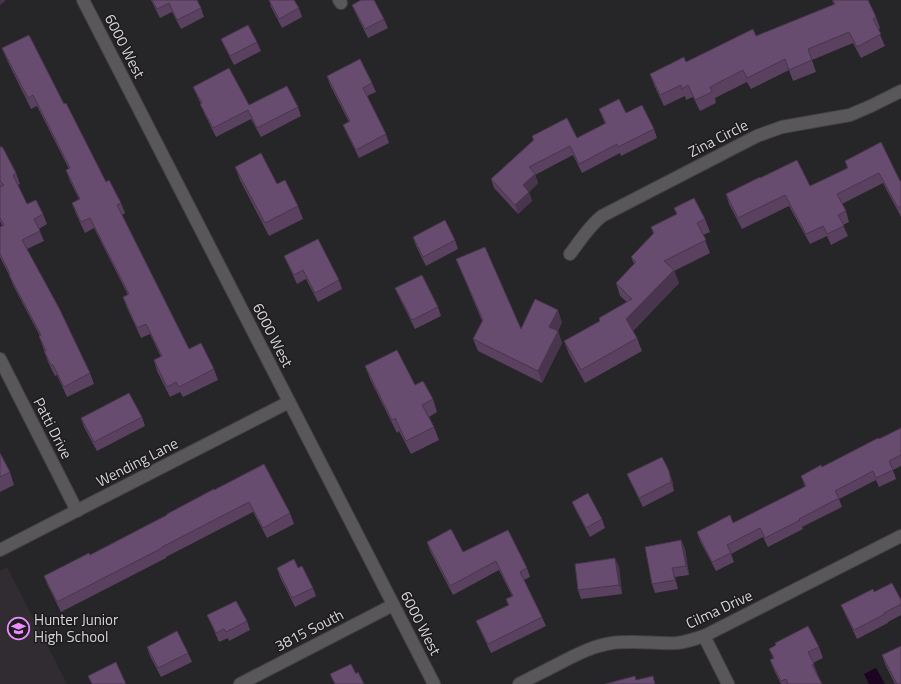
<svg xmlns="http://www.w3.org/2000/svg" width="901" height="684" font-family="'Titillium Web',sans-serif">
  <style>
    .built { fill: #312b32 }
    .water { fill: #1c0422 }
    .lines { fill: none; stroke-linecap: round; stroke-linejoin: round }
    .street-casing { stroke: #434244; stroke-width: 14 }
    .secondary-casing { stroke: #434244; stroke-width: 14 }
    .street { stroke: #595759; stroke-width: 12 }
    .secondary { stroke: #595759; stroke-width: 12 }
    .wall { fill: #59415f }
    .shaded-wall { fill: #49354e }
    .building { fill: #684c6f; stroke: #49354e }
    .labels { text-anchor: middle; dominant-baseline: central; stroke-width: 3; stroke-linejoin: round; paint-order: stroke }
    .street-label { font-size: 15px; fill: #d7d6d7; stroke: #1d1b1d }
    .poi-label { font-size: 15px; fill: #d7d6d7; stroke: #1d1b1d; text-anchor: start }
  </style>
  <rect width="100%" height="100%" fill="#262527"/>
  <polygon class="built" points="7,567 67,684 0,684 0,571"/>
  <polygon class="water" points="876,668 885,684 869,684 864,674"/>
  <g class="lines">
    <defs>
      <g id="street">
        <polyline points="339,0 341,3"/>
        <path d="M570 254C580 241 589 226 602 216L757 136 782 127 850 115 871 106 901 91"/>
        <polyline points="0,359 77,511"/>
        <polyline points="0,550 289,402"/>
        <polyline points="704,636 728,684"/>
        <polyline points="240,684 393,605"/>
        <path d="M519 684C532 677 545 671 558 664 576 655 592 646 612 643 634 640 655 644 677 643 686 642 695 639 704 636L901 536"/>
      </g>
      <polyline id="secondary" points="83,0 434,684"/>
    </defs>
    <use href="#street" class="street-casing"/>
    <use href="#secondary" class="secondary-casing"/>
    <use href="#street" class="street"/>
    <use href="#secondary" class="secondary"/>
  </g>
  <g class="wall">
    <polygon points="151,0 197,0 201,8 204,17 181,29 172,12 160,18"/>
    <polygon points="269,0 299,8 302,17 282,28 271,7"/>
    <polygon points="832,0 868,0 876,17 880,28 878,30 885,46 861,58 853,43 812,60 816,72 793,81 789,70 751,89 747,82 715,98 716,103 700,111 693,97 686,100 685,96 664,106 654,85 650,74 686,62 756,36 834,5"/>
    <polygon points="352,5 384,19 388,28 368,38 356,14"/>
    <polygon points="221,39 257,42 261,51 234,65 225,48"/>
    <polygon points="2,48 64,104 106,182 121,203 125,213 122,215 189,349 214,369 218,380 183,397 180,392 170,397 157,371 154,360 161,357 150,334 141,338 127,308 123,297 128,295 94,228 85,233 76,214 72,203 79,199 70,181 66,170 69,169 37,106 31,109 6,58"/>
    <polygon points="327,76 372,83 376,92 367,96 386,134 389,143 359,158 347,134 343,125 349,122 330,85"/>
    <polygon points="193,87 249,105 298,107 301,116 261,137 251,119 216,137 204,113 201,104 197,96"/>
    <polygon points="599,109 626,113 654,129 657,138 621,156 620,153 582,173 573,155 535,175 538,183 529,192 532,201 518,214 494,188 491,179 533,140 532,136 577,138 605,124"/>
    <polygon points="0,146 16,173 20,184 17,185 27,204 43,214 47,224 39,229 44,241 27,249 90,373 94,384 67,397 57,375 55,376 48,362 39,336 40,336 13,285 10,277 0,257 0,227 2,226 0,221"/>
    <polygon points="845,161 901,181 901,217 883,183 842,204 846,211 849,222 843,225 848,236 831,245 827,236 810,244 789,206 742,229 729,204 726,194 760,178 810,186 847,168"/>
    <polygon points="235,167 277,184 298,206 303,219 269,236 240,180"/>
    <polygon points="674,208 705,219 710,232 703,235 710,253 674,271 679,283 633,331 637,338 642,351 585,383 569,354 564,341 600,321 599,318 627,302 620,296 616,283 634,264 631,257 653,234 651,227 677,214"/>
    <polygon points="413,237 455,240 458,249 426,266 416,246"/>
    <polygon points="284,256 339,280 342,289 318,302 306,279 297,284 288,265"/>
    <polygon points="456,259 521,329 562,322 558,331 562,343 542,383 478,351 473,339 482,321 461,271"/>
    <polygon points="395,288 438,307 441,316 415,329 399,297"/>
    <polygon points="365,366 415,385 433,399 437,412 429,417 434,427 439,440 411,454 399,431 397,433 370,379"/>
    <polygon points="142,417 145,426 97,451 84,427 81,418"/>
    <polygon points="901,428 901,466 893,470 896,479 879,487 876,480 839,499 842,507 802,527 803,529 768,547 763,537 731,554 734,562 716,571 700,541 697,532 733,523 805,487 801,476 822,467"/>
    <polygon points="0,453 10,472 14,485 0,492"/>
    <polygon points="669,471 672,480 674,491 643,507 631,483 627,474"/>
    <polygon points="214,490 290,513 294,524 267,538 253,512 166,557 166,558 61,612 48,586 44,576 90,555"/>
    <polygon points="572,502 602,519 605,528 590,537 576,511"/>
    <polygon points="681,540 685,549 689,575 675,577 678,589 655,593 652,584"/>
    <polygon points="427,542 463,552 527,568 530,577 524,580 542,617 546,626 491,653 480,630 476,621 508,605 506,599 512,596 499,570 453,595 430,551"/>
    <polygon points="619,567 622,594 581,599 578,590"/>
    <polygon points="277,568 298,568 313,588 316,596 295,607 280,577"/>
    <polygon points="874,592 901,600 901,615 888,622 888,623 857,639 845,614 841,605"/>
    <polygon points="207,615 247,621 250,630 229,641 228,638 219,642"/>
    <polygon points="775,643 819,647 823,658 813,663 818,675 822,684 781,684 774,670 770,660 773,658 769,649 776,646"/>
    <polygon points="147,647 188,653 192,662 161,677 150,656"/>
    <polygon points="882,655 901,684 895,684 885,664"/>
  </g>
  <g class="shaded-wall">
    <polygon points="0,0 5,0 5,1 0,5"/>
    <polygon points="535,174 538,183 529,192 532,201 518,214 515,205 523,185"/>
    <polygon points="674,270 679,283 631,332 626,319"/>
    <polygon points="558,310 562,322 554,339 549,327"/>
    <polygon points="558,331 562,343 542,383 538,371"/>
    <polygon points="669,471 672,480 674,491 671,482"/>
    <polygon points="681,540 685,549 689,575 686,566"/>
    <polygon points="615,558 619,567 622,594 619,585"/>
    <polygon points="672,568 675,577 678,589 675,580"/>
  </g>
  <g class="building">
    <polygon points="152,0 197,0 201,8 177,20 169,3 157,9"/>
    <polygon points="269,0 294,0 299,8 279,19"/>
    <polygon points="361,0 374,0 384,19 365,29 352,5"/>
    <polygon points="833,0 868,0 876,17 873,19 881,34 857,47 849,32 808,49 812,60 789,70 785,59 747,78 743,70 710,87 712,92 695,100 688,85 682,89 681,85 660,95 650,74 684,57 686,62 753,29 756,36 835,4"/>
    <polygon points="248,25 257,42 230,56 221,39"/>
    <polygon points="29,35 64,104 66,103 106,182 109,180 121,203 117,205 189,349 201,343 214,369 179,387 176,382 167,387 154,360 162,356 146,324 137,328 123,297 129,294 90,218 81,222 72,203 80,199 66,170 70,168 33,95 28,98 2,48"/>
    <polygon points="360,59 372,83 363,88 386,134 356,150 343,125 350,121 327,76"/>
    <polygon points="229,68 249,105 287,86 298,107 257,128 248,110 213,128 200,104 202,103 193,87"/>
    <polygon points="619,99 626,113 642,105 654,129 618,147 617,144 579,164 570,146 529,167 535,174 523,185 529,192 515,205 491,179 534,140 532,136 567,118 577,138 606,123 599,109"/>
    <polygon points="881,142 900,181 901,181 901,206 898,208 879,173 837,194 846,211 838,215 844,226 827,234 823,226 806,234 785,195 738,218 726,194 760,177 760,178 797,160 810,186 848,168 845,161"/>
    <polygon points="0,146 3,148 16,173 13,175 27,204 36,200 43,214 34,219 40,231 22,240 59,308 90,373 64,387 53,365 51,365 44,351 46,351 39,336 41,335 9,275 10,274 0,254 0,227 4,225 0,218 0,187 4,185 0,181"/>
    <polygon points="261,153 277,184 285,180 298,206 265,223 235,167"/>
    <polygon points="694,198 705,219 697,223 706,240 664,261 674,270 626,319 637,338 581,370 564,341 600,321 599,318 632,299 616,283 636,262 631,257 654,233 651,227 677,214 674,208"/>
    <polygon points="445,220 455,240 423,257 413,237"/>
    <polygon points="318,239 339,280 315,293 303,270 294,275 284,256"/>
    <polygon points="485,247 521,329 535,299 558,310 549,327 558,331 538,371 473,339 483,320 456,259"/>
    <polygon points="422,275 438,307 412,320 395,288"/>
    <polygon points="397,350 415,385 423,381 433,399 422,405 434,427 406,441 395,418 392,420 365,366"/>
    <polygon points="129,393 142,417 94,442 81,418"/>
    <polygon points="901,428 901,455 889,461 893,470 876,478 873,471 835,491 839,498 799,519 800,520 765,538 760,528 727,545 731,553 712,562 697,532 730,515 733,523 806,486 801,476 821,465 822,467 878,438 879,439"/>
    <polygon points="0,453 10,472 0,477"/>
    <polygon points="662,457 669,471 671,482 639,498 627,474"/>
    <polygon points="264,464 290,513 263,528 249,502 162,547 162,548 57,602 44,576 89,553 90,555 167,515 167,514 214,489 214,490"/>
    <polygon points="588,493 602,519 586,528 572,502"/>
    <polygon points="451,529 463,552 508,530 527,568 520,572 542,617 488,644 476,621 509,605 506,599 513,596 496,561 450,586 427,542"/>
    <polygon points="681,540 686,566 672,568 675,580 652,584 645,547"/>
    <polygon points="615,558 619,585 578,590 575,564"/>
    <polygon points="294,559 298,568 302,566 313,588 292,598 277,568"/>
    <polygon points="892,583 901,600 901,604 884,613 885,614 854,630 841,605 873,589 874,592"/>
    <polygon points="236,601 247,621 226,632 224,629 216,633 207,615"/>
    <polygon points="808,626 819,647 808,652 814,664 812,665 822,684 788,684 786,679 781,681 770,660 774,658 769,649 776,645 775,643"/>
    <polygon points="177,631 188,653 158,668 147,647"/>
    <polygon points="901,646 901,684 897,684 882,655"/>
    <polygon points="116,662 126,684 92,684 88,676"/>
    <polygon points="351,664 356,674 358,672 364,684 335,684 330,674"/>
    <polygon points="635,676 636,680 653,676 655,684 605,684"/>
  </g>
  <defs>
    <symbol id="school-ring" viewBox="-11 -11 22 22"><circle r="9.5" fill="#1d1b1d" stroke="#e98efe" stroke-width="1.5"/><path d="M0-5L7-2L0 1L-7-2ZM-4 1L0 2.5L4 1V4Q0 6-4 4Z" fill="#e98efe"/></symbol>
  </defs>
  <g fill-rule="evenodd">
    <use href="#school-ring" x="6" y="616" width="25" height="25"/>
  </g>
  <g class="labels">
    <g class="street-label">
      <text transform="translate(125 46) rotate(63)">6000 West</text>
      <text transform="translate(718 138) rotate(-27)">Zina Circle</text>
      <text transform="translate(273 335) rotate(63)">6000 West</text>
      <text transform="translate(53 428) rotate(63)">Patti Drive</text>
      <text transform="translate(137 462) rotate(-27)">Wending Lane</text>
      <text transform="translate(719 609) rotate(-25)">Cilma Drive</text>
      <text transform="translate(421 623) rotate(63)">6000 West</text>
      <text transform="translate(309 630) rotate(-27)">3815 South</text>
    </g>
    <g class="poi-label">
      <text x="34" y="619">Hunter Junior<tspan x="34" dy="17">High School</tspan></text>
    </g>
  </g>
</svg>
